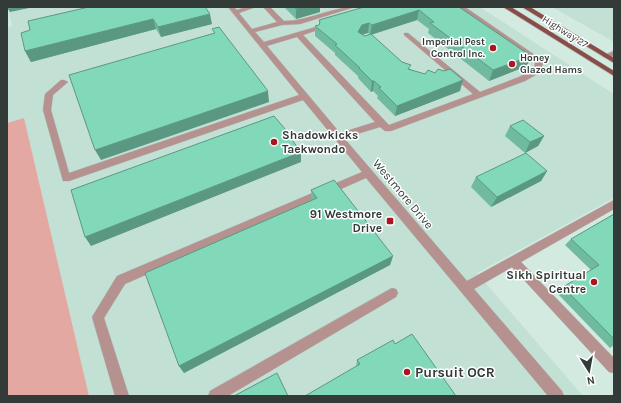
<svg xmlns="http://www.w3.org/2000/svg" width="621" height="403" viewBox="0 0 621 403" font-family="Karla,sans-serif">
	<rect width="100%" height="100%" fill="#d3eae1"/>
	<!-- built -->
	<path fill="#c2e1d4" d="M8 7H480L614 94V198L477 273 583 396H89L24 119 7 123V28L12 26Z
		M552 7H614V42Z"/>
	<!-- green -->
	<path fill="#e4a8a3" d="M24 118 89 396H7V123Z"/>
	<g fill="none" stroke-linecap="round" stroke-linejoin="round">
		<defs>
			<path id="minor" d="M228 7H234L237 10 246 7H256L239 13 252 29 277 22 263 7H270L284 21C309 21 331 7 355 7L300 24 282 25 255 32 264 42 326 24H330V26L303 35 389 125 473 94 404 35V33H408L480 92 519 77 534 69 535 63 458 7H465L542 60 543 62 541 72 525 81 391 131H385L380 127 344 138 467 281 614 200V209L521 262 614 358V373L609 372 512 267 474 289 562 391 564 396H548L366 178 125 284 104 318 129 396H115L92 317 117 276 362 172 303 100 69 181H63L43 110 45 94 61 80H64L68 82 53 95 51 110 69 173 299 95ZM297 37 375 122 340 133 267 46Z
				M614 51V56L606 58 602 56Z
				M392 288 396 289 398 293 396 297 228 396H208L210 391Z"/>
			<path id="major" d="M503 7H511L614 71V76Z
				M522 7H530L614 58V63Z"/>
		</defs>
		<!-- minor casing -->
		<use href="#minor" stroke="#b3c7bf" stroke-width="1"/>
		<!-- major casing -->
		<use href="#major" stroke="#b3c7bf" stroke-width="1"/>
		<!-- minor -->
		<use href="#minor" fill="#b5928f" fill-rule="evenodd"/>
		<!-- major -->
		<use href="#major" fill="#894d49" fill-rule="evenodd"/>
	</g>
	<!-- wall -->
	<path fill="#70bba0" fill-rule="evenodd" d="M89 7 212 24 161 37 156 29 31 62 25 51 30 30Z
		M284 7H320V12L296 19Z
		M364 7H459L527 66 489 81 428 33 429 29 417 20 371 35 410 69 460 91 395 116 377 98 378 96 373 91 371 92 358 78V76L335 55V53L315 36V26L319 25V20ZM368 33 370 34 365 36 363 34Z
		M510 126 544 136 538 146 525 153 505 136Z
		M547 171 541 181 491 207 471 187 476 177Z
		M311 190 393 256 390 265 184 373 179 366 312 200Z
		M614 214V345L610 348 557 293 563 287 591 270 565 245 571 239Z
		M395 344 356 367 357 360Z"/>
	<!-- shaded-wall -->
	<path fill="#5b9882" d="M17 7H34L10 12 8 9Z
		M302 7H320V12L296 19V9Z
		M419 10 417 20 370 35 372 25Z
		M210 14 212 24 161 37 158 27Z
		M153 19 156 29 31 62 25 51Z
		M369 23 368 33 361 35 358 32 362 25Z
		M531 56 527 66 489 81 493 70Z
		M463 80 460 91 395 116 397 106Z
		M372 81H374L373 91 371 92Z
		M268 91 269 102 101 160 95 150Z
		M544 136 538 146 525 153 530 142Z
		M301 152V162L91 246 85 237Z
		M547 171 541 181 491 207 497 197Z
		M393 256 390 265 184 373 179 366Z"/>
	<!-- building -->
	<path fill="#82d9ba" stroke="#5b9882" d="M8 7H17L8 9Z
		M89 7H205L210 14 158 27 153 19 25 51 21 33 30 30 28 21Z
		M294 7H302L296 9Z
		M364 7H459L531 56 493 70 430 23 434 22 419 10 372 25 369 23 362 25 358 32 365 36 371 34 402 62 411 65 408 69 425 74 428 70 435 73 438 69 444 71 450 69 463 80 397 106 379 88 381 87 374 81H372L359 68H360L335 45 337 44 315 26 319 25 320 22 319 20Z
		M219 27 268 91 95 150 69 75 215 33 212 29Z
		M274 116 291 136 290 137 301 152 85 237 71 190Z
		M523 120 544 136 530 142 510 126Z
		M526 153 547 171 497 197 476 177Z
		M334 180 393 256 179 366 145 273 317 198 311 190Z
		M614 214V339L563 287 599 265 571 239Z
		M412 334 456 396H305L360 364 357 360 393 340 395 344Z
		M277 373 288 396H234Z"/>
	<!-- markers -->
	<g fill="#aa1623" stroke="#fff" stroke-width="1.5">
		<circle cx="493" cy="48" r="4"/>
		<circle cx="512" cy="64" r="4"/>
		<circle cx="274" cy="142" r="4"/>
		<rect x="386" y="217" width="8" height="8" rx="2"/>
		<circle cx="594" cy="282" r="4"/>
		<circle cx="407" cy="372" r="4"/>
	</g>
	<g text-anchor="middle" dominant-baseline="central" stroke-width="3" stroke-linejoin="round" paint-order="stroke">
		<!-- far-street labels -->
		<g font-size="10" fill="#323b37" stroke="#fff">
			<text transform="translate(565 32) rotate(32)">Highway 27</text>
		</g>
		<!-- far-poi labels -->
		<g font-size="10" font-weight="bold" fill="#323b37" stroke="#fff" text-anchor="end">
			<text x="485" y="42">Imperial Pest<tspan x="485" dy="12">Control Inc.</tspan></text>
			<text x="520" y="58" text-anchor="start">Honey<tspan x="520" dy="12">Glazed Hams</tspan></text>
		</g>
		<!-- poi labels -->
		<g font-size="12" font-weight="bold" fill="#323b37" stroke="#fff" text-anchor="end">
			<text x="282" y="135" text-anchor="start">Shadowkicks<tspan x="282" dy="14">Taekwondo</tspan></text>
			<text x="382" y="214">91 Westmore<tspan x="382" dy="14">Drive</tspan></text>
			<text x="586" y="275">Sikh Spiritual<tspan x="586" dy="14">Centre</tspan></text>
		</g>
		<!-- street labels -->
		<g font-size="12" fill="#323b37" stroke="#fff">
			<text transform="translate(403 194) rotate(50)">Westmore Drive</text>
		</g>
		<!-- near-poi labels -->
		<g font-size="14" font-weight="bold" fill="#323b37" stroke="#fff" text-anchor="start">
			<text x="415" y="372">Pursuit OCR</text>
		</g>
	</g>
	<!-- border -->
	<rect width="621" height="403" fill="none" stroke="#323b37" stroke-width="16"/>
	<!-- north arrow -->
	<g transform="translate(589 371) rotate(169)" stroke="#ffffff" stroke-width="3" paint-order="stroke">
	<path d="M0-3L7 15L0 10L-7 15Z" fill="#323b37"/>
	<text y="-6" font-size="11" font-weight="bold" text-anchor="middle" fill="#323b37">N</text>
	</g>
</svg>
